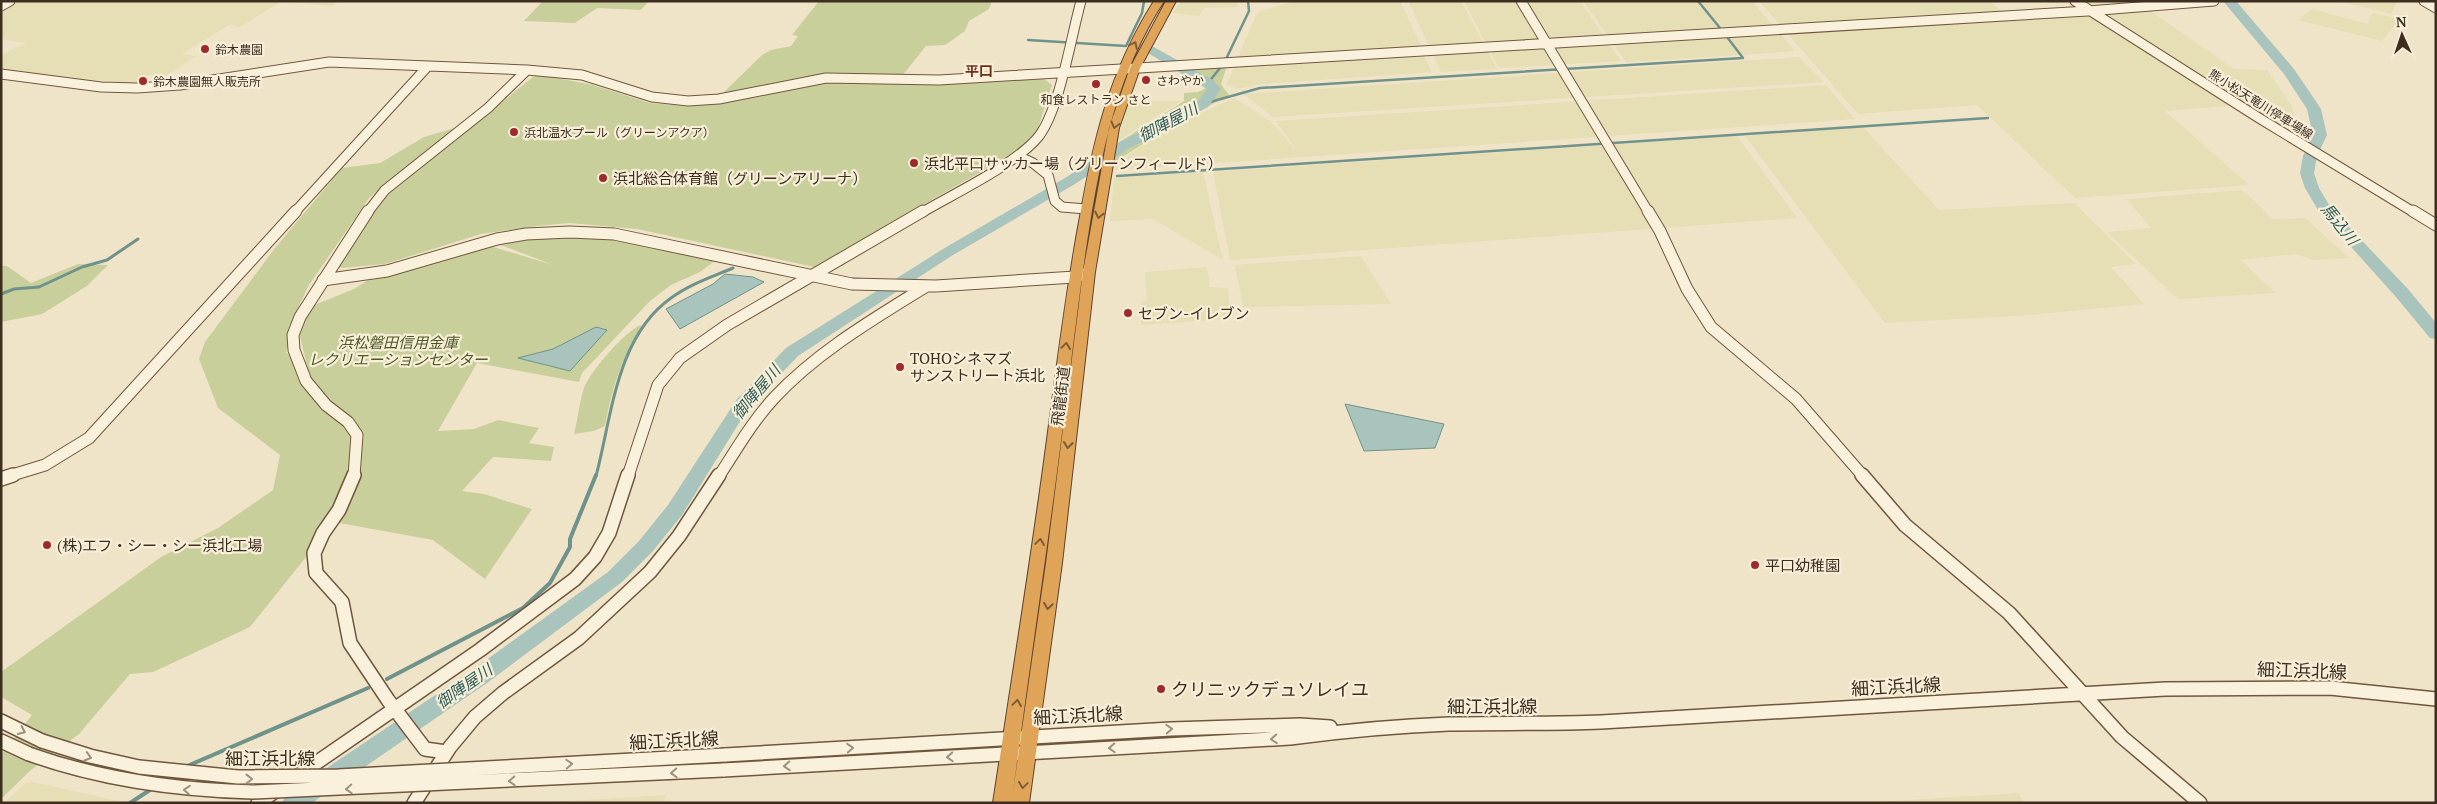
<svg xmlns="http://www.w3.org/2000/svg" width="2437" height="804" viewBox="0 0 2437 804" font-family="'PT Serif','Noto Sans JP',serif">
	<rect width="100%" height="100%" fill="#f0e4c8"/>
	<!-- farmland -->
	<path fill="#e6deb5" d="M15 1H338L331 6 282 1 240 27 229 25 182 54 197 56 167 75H149L135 83 57 78 1 69V55L26 43 1 39V8Z
		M1182 1H1237L1238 7 1204 8 1199 16 1172 13Z
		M1296 1H1400L1421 46 1238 57 1255 18 1260 11Z
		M1408 1H1461L1497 69 1441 72Z
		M1464 1H1516L1554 65 1499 68Z
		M1528 1H1580L1621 61 1566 64Z
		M1583 1H1697L1739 55 1626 62Z
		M1700 1H1752L1795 51 1743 55Z
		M1759 1H1989L2007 15 2087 11 2074 1H2136L2234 69 2267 70 2292 106 2294 119 2282 131 2241 105 2165 111 2249 185 2075 198 1977 105 1858 114Z
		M2339 1H2394L2397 2 2391 14Z
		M2312 9 2367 24 2372 13 2400 19 2382 41 2298 20Z
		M1423 54 1432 72 1262 84 1236 89 1226 84 1236 64Z
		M1799 57 1824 82 1273 117 1243 94Z
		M1826 85 1855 119 1116 170 1115 164 1167 129 1234 98 1270 121 1298 152 1276 121Z
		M1128 101H1181L1118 141Z
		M1863 127 1939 210 2074 203 2136 264 2111 267 2144 304 2030 315 1885 323 1745 136Z
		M1737 136 1797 218 1230 260 1213 172Z
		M1203 172 1223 260 1153 219 1110 221 1114 178Z
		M2242 190 2273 219 2305 218 2349 258 2313 260 2296 254 2240 260 2276 293 2178 299 2107 232 2151 228 2127 199Z
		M1361 256 1391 304 1243 307 1235 265Z
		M1207 267 1210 287 1228 288 1231 319 1141 325V302L1147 300 1145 272Z
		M33 782 128 803H4L26 783Z
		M2019 793 2024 803H1860Z
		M666 795 664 803H536Z"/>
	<!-- green -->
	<path fill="#c9cf9b" d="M543 1H649L641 10 597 8 575 23 524 21Z
		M819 1H992L989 9 969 21 965 31 945 45 926 46 902 76 825 75 752 90 723 93 762 55 771 50 791 46 798 36 792 35Z
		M1227 66 1221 84 1229 95 1167 129 1116 161 1114 159 1118 143 1184 101V93L1198 92 1208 87 1195 69Z
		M542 75 593 85 650 103 686 106 724 103 789 88 834 82 927 85 1043 78 1052 85 1037 131 1021 149 814 267 637 229 569 223 537 226 481 234 385 264 342 268 339 267 371 217 390 193 533 77Z
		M458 127 369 198 309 285 295 314 286 353 306 361 299 333 303 319 312 306 354 289 370 279 487 245 553 265 498 244C527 239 558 234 587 236 630 239 674 251 716 260L700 272 671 285 650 301 582 373 579 382 477 363 438 431 474 429 498 420 539 428 529 443 554 447 551 461 493 457 462 491 484 494 532 509 485 579 433 540 334 522 250 627 153 672 130 674 79 734 31 770 1 799V755L32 715 1 697V672L161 557 218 528 273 490 280 455 218 408 199 359 205 342 275 248 342 168 380 163 424 137Z
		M78 264 108 265 87 286 42 314 1 322V266H7L31 283Z
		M641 325 642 329C620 359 612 390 605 426L594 431 574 434C578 419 579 403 584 388 589 373 626 330 641 325Z"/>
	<!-- water -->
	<path fill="#a9c4bc" stroke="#6f938a" d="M725 274 753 277 764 282 680 329 666 309 713 284Z
		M596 327 607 330 570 371 518 358 553 349Z
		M1345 404 1444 424 1435 448 1364 451Z"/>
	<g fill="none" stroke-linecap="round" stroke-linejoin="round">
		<!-- stream-far2 -->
		<path stroke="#6f938a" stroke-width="2.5" d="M1698 1 1720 28
			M1028 40 1126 46 1142 13 1144 1
			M1227 57 1249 11 1248 1
			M1208 83 1220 68
			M1203 104 1260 88 1743 58 1727 37
			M1078 174 1085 175
			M1117 176 1988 118"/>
		<!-- stream-far1 -->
		<path stroke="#6f938a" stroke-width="3" d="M1 294 14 289 39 287 82 267 107 260 138 239
			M596 476C612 416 616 337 671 298 690 284 712 277 733 268"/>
		<!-- stream -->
		<path stroke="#6f938a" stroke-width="4" d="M387 679 523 608 550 583 570 547V539L596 475
			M185 767 368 688
			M130 803 153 788"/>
		<!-- river -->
		<path fill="#a9c4bc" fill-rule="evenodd" d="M2223 1H2236L2294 69 2321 109 2327 135 2317 156 2314 173 2319 188 2331 208 2408 289 2436 323V339L2430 338 2396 297 2318 210 2305 188 2300 173 2303 156 2313 135 2307 109 2284 74Z
			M1152 46 1213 80 1221 89 1208 107 1128 149 1075 184 953 255 798 356 749 407 682 515 653 551 622 582 487 683 312 803H282L285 796 471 671 608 572 639 541 668 505 737 399 786 348 943 249 1065 178 1118 143 1198 101 1207 89 1148 53 1146 50Z"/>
		<defs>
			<path id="secondary-far2" d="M1521 1 1649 213
				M2075 1 2259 118 2415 213
				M2424 1 2436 8
				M1 6 10 1
				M527 70 582 75 652 97 688 101 719 99 826 78 939 80 2088 11 2214 1
				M1 74 101 87 137 88 180 85 329 62 527 70 488 108 385 190 367 213
				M1018 156 1033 163 1048 175 1055 201 1062 207 1086 209
				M294 213 428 66
				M921 213C953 194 1017 164 1039 136 1060 108 1071 37 1081 1"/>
			<path id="secondary-far1" d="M1648 211 1660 231 1687 289 1711 327 1796 399 1863 476
				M2413 211 2436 225
				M323 280 387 271 497 239 526 234 570 232 614 234 852 284 936 286 1075 277 1084 274
				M9 476 45 465 89 438 296 211
				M354 476 357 435 348 422 326 405 306 381 294 350 293 335 300 317 368 211
				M628 476 658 385 680 358 727 325 923 211
				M719 476C736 450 752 422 774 398 817 352 872 320 925 287"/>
			<path id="secondary" d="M354 475 339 510 323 533 314 553 316 573 342 602 350 643 388 700 425 749 446 752
				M1862 475 1905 525 2009 613 2122 737 2200 803
				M1 479 13 475
				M1 721 42 741
				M1 741 29 754
				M725 755 1171 729 1300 725 1330 727
				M723 770 1290 738C1343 731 1396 726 1449 724 1500 723 1550 724 1601 722L2165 689 2330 688 2436 699
				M258 803 480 650 575 579 595 557 609 533 628 475
				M414 803 450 747 475 717 503 693 579 638 650 572 679 536 719 475"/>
			<path id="highway" d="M1154 1H1164C1118 73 1104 141 1090 223 1078 298 1070 374 1060 449 1045 564 1028 678 1013 792L1046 563 1083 272 1109 128 1130 68 1166 1H1176L1140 68 1119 128 1095 272 1062 563 1029 803H993C1011 684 1030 566 1046 447 1056 372 1065 297 1079 222 1093 141 1109 72 1154 1Z"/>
		</defs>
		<!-- secondary-far2 casing -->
		<use href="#secondary-far2" stroke="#6f573f" stroke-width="11"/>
		<!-- secondary-far1 casing -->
		<use href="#secondary-far1" stroke="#6f573f" stroke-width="13"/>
		<!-- secondary casing -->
		<use href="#secondary" stroke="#6f573f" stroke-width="16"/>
		<!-- highway casing -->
		<use href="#highway" stroke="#5b4430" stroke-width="2"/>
		<!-- secondary-far2 -->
		<use href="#secondary-far2" stroke="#faf1dc" stroke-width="9"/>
		<!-- secondary-far1 -->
		<use href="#secondary-far1" stroke="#faf1dc" stroke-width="11"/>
		<!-- secondary -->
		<use href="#secondary" stroke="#faf1dc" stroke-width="13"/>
		<!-- highway -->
		<use href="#highway" fill="#e0a458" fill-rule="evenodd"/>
		<defs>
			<path id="secondary-bridge" d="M42 741 90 756 139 767 238 777 338 776 725 755
				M29 754C102 780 175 790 253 792L723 770"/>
		</defs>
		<!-- secondary-bridge casing -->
		<use href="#secondary-bridge" stroke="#6f573f" stroke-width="16" stroke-linecap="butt"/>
		<!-- secondary-bridge -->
		<use href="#secondary-bridge" stroke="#faf1dc" stroke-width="13"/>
	</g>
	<!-- one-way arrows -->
	<defs><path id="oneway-chevron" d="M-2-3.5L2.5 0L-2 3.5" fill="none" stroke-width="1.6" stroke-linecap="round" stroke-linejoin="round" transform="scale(1.25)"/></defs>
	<g stroke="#7e5d36">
		<use href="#oneway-chevron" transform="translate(1134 45) rotate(-64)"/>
		<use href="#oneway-chevron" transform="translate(1115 125) rotate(105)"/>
		<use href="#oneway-chevron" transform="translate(1099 215) rotate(102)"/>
		<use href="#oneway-chevron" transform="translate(1066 346) rotate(-82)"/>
		<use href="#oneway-chevron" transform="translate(1068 445) rotate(97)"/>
		<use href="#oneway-chevron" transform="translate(1040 542) rotate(-82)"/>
		<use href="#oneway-chevron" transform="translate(1048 606) rotate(99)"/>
		<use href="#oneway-chevron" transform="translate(1017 703) rotate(-82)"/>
		<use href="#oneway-chevron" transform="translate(1023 785) rotate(98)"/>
	</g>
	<g stroke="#9c907e">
		<use href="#oneway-chevron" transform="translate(1169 729) rotate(-3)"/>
		<use href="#oneway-chevron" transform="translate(22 731) rotate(25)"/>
		<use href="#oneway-chevron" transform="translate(1274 739) rotate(176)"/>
		<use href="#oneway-chevron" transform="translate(850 748) rotate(-4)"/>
		<use href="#oneway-chevron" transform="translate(1112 748) rotate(177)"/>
		<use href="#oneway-chevron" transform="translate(88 757) rotate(16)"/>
		<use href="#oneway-chevron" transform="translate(950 757) rotate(177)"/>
		<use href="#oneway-chevron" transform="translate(569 764) rotate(-3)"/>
		<use href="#oneway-chevron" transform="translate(787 766) rotate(177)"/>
		<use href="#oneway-chevron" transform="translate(674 773) rotate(177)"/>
		<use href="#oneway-chevron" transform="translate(249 779)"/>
		<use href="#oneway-chevron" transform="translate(512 781) rotate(177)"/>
		<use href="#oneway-chevron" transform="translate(349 789) rotate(177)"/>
		<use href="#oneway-chevron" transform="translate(187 790) rotate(-175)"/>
	</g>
	<!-- markers -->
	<g fill="#9e2a2b" stroke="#f7eed8" stroke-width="2">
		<circle cx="205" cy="49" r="5"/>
		<circle cx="1146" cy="80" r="5"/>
		<circle cx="143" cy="81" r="5"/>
		<circle cx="1096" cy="84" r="5"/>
		<circle cx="514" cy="132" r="5"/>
		<circle cx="914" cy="163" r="5"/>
		<circle cx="603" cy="178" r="5"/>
		<circle cx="1128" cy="313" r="5"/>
		<circle cx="900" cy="367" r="5"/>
		<circle cx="47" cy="545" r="5"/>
		<circle cx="1755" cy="565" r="5"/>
		<circle cx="1161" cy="689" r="5"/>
	</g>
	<g text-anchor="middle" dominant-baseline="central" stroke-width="4.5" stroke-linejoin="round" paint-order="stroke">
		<!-- far-poi labels -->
		<g font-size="12" fill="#3d2e20" stroke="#f7eed8" text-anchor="start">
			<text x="215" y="49">鈴木農園</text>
			<text x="1156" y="80">さわやか</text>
			<text x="153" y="81">鈴木農園無人販売所</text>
			<text x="1096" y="99" text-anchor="middle">和食レストラン さと</text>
			<text x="524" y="132">浜北温水プール（グリーンアクア）</text>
		</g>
		<!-- far-street labels -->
		<g font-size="12" fill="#3d2e20" stroke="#f7eed8">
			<text transform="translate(2261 104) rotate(32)">熊小松天竜川停車場線</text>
		</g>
		<!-- far-neighbourhood labels -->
		<g font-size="14" font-weight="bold" fill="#6b2e1e" stroke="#f7eed8">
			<text x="979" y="70">平口</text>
		</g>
		<!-- poi labels -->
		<g font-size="15" fill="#3d2e20" stroke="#f7eed8" text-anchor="start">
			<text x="924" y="163">浜北平口サッカー場（グリーンフィールド）</text>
			<text x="613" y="178">浜北総合体育館（グリーンアリーナ）</text>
			<text x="1138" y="313">セブン-イレブン</text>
			<text x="910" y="358">TOHOシネマズ<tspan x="910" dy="17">サンストリート浜北</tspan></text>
			<text x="57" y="545">(株)エフ・シー・シー浜北工場</text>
			<text x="1765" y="565">平口幼稚園</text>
		</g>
		<!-- park labels -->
		<g font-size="15" font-style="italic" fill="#4d5a26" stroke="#f7eed8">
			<text x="398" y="342">浜松磐田信用金庫<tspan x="398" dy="17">レクリエーションセンター</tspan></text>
		</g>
		<!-- street labels -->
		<g font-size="15" fill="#3d2e20" stroke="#f7eed8">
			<text transform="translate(1060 396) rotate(-83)">飛龍街道</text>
		</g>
		<!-- water labels -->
		<g font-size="16" font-style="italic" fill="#2f5d5a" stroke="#f7eed8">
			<text transform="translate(1168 122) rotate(-28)">御陣屋川</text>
			<text transform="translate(2340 224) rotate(51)">馬込川</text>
			<text transform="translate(756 392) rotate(-50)">御陣屋川</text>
			<text transform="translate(464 686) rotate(-35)">御陣屋川</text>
		</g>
		<!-- near-street labels -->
		<g font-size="18" fill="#3d2e20" stroke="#f7eed8">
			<text transform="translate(2302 670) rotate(2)">細江浜北線</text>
			<text transform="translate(1896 686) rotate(-3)">細江浜北線</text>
			<text x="1492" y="706">細江浜北線</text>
			<text transform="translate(1078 715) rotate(-3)">細江浜北線</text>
			<text transform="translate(674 740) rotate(-3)">細江浜北線</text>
			<text x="270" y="758">細江浜北線</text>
		</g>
		<!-- near-poi labels -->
		<g font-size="18" fill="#3d2e20" stroke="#f7eed8" text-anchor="start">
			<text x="1171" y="689">クリニックデュソレイユ</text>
		</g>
	</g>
	<!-- border -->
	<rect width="2437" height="804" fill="none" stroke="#3d2e20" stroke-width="5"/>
	<!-- north arrow -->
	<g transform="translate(2402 35) rotate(357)" stroke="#f7eed8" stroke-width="4" paint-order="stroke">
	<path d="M0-4L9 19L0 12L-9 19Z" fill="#3d2e20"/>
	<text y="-8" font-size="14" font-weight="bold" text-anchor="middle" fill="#3d2e20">N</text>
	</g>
</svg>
